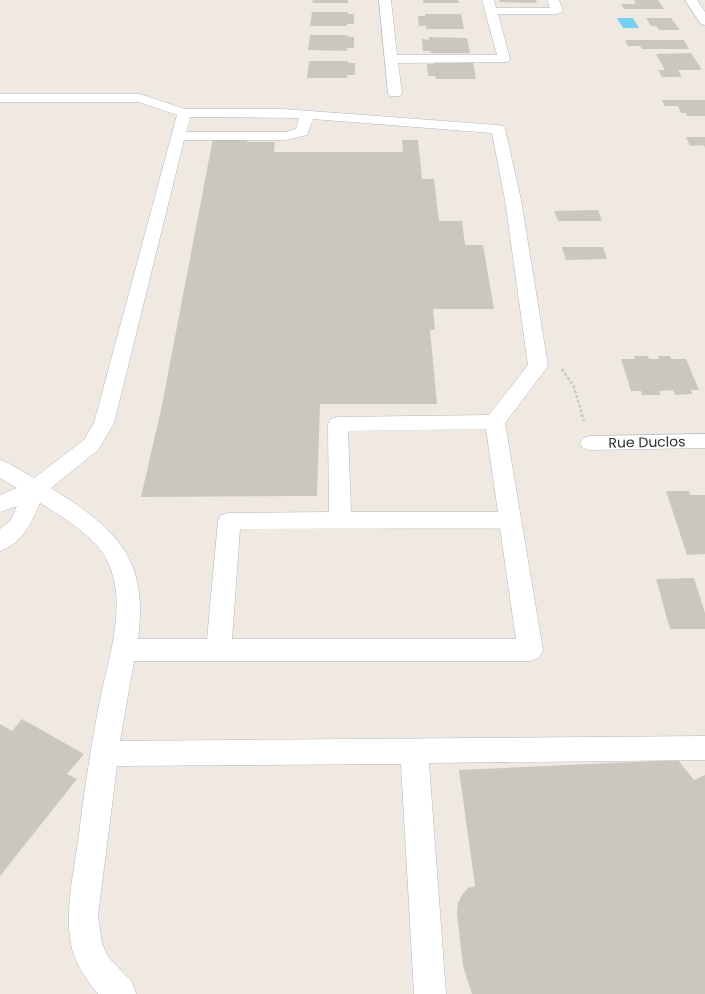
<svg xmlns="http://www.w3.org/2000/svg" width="705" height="994" viewBox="0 0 705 994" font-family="Poppins,sans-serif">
	<rect width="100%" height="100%" fill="#efe9e1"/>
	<!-- water -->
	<path fill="#75cff0" d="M617 18H633L639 28H623Z"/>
	<!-- building -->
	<path fill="#cbc7bf" d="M313 0H348V3H312Z
		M423 0H458L459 3H423Z
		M499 0H536L537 3 500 2Z
		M634 0H658L664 9H624L621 4H636Z
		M312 12H348V14H354V24H347V26H310Z
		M425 14H461L464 29H426V26H419L418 16H425Z
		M646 18H671L680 30H659L656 26H651Z
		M310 35H348L347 37H354V48H347V51L308 50Z
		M429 37 467 38 470 53H431L430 51H423L422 39 429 40Z
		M625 40H684L689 49H642L640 46H628Z
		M691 53 702 70H678L682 77H662L658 70H665L656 54Z
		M309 61H348V63H355V75H347V78H307Z
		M434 62H473L476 79H436L435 76H428L427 64H434Z
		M662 100H705V116H687L686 113H681L678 106H665Z
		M214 133H248L247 142H275L274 152H403L402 140H418L422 179H434L439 221H462L465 245H483L494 309H433L435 330H430L437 404H320L317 496 141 497 162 405Z
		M686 137H705V148L704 145 690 146Z
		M598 210 602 221H558L554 211Z
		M562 247H603L607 259 566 260Z
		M634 356H648L649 359H659L658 356H670L671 359H686L699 390H691L692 394 675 395 673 390 659 391 661 395H642L641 391H631L621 359H635Z
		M666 491H689L690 495H705V554L687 555Z
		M694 578 705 613V629H670L656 579Z
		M22 719 84 754 67 774 77 779 0 876V724L12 731Z
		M678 760 694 780 705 775V994H472L463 966 457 914 458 903 462 895 468 888 475 886 459 770Z"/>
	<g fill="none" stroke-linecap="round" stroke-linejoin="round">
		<defs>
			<path id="minor" d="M379 0H391L397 55H497L482 0H494L496 8H550L547 0H559L563 11 557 14H498L510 59 508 62 398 63 402 93 400 96H390L388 93Z
				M685 0H697L705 12V25L701 24Z
				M0 94H140L185 109H283L498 125 503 126 505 129 521 200 548 366 505 423 543 650 539 658 530 661H134L120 741 705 736V760L429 763 446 994H414L401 764 117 766 98 915 102 944 109 958 132 982 136 994H98C87 981 74 962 71 944 65 910 73 876 78 842 84 793 91 744 101 695 110 653 127 604 108 562 98 538 61 516 40 503 31 523 23 543 0 551V529L10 521 17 506 0 512V495L17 488 0 478V460L8 463 34 478 84 440 94 423 177 115 139 102H0ZM190 117 299 118 296 129 286 132H186ZM313 119 492 133 505 200 528 365 489 415 338 417 331 419 328 424 329 512 229 513 221 515 218 521 207 639H138C149 557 116 529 51 488L98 450 114 423 184 140H286L307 135ZM486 429 498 512H351L348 431ZM500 528 516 639H232L240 529Z
				M705 434V448L590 450 583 448 580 443 583 438 590 436Z"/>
		</defs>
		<!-- minor casing -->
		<use href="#minor" stroke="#b4b7c1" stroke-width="1"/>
		<!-- path -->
		<path stroke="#c9c9c9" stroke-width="2.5" stroke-dasharray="3 2" stroke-linecap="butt" d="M562 369 574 387 584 421"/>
		<!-- minor -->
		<use href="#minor" fill="#fff" fill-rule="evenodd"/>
	</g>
	<g text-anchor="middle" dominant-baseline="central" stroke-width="3" stroke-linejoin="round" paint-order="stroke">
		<!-- street labels -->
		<g font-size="14" fill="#2e2e2e" stroke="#fff">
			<text transform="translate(647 442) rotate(-1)">Rue Duclos</text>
		</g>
	</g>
</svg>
